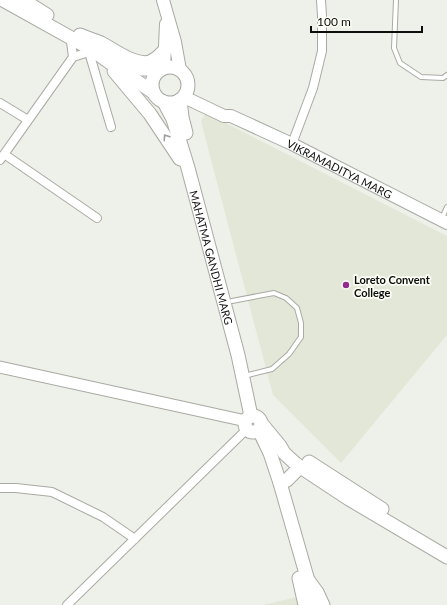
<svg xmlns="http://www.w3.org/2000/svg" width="447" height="605" viewBox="0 0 447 605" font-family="Lato,sans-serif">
	<rect width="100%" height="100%" fill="#eef1e9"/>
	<!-- built -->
	<path fill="#e3e7d8" d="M206 113 447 236V335L341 463 273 395 205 137 201 121Z
		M297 597 299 605H263Z"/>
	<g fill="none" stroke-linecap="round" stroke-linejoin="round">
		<defs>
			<path id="service" d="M396 0 394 48 400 63 421 77 443 78 447 75
				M442 218 447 207
				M232 301 274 293 286 298 297 308 301 323V337L289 354 272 369 248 375"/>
			<path id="minor" d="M73 39 71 42 73 57 89 52 91 49
				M89 52 111 127
				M0 103 28 120
				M292 144 313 88 322 51V16L321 0
				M4 154 97 218
				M0 160 73 57
				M0 488H16L52 492 103 517 135 539
				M67 605 247 429"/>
			<path id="tertiary" d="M0 367 246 421
				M310 581 318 592 324 605"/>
			<g id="secondary">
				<path d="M163 0 175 42 180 70"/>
				<path d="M164 68 166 24"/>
				<path id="s1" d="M184 97 224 116H231L292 144 447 223"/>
			</g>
			<g id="primary">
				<path d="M3 0 91 49 123 72 153 92"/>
				<path d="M23 0 47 15"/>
				<path d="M80 35C87 38 94 40 101 43 114 50 135 66 150 62 157 59 160 55 165 50"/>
				<path d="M111 54 131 67 141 69H162"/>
				<circle cx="170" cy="85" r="18"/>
				<path d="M114 71 150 114 180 159"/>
				<path d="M180 100 182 117 186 133"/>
				<path id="s2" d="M164 102 173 119 188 168 238 355 251 416"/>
				<circle cx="253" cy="424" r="8"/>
				<path d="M261 423 280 446 284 453 296 464 349 499 447 557"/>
				<path d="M259 430 270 453 280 483 315 605"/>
				<path d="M309 462 382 509"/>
				<path d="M280 483 287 480 300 467"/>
				<path d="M299 578 305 605"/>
			</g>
		</defs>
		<!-- service casing -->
		<use href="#service" stroke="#a9aaa3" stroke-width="6"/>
		<!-- minor casing -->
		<use href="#minor" stroke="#a9aaa3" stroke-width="10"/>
		<!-- tertiary casing -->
		<use href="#tertiary" stroke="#a9aaa3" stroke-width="13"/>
		<!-- secondary casing -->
		<use href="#secondary" stroke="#a9aaa3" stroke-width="14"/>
		<!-- primary casing -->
		<use href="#primary" stroke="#a9aaa3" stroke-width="15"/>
		<!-- service -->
		<use href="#service" stroke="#fff" stroke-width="4"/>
		<!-- minor -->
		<use href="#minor" stroke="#fff" stroke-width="8"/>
		<!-- tertiary -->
		<use href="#tertiary" stroke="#fff" stroke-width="11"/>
		<!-- secondary -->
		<use href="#secondary" stroke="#fff" stroke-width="12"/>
		<!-- primary -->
		<use href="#primary" stroke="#fff" stroke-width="13"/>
	</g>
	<!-- one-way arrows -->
	<defs><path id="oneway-chevron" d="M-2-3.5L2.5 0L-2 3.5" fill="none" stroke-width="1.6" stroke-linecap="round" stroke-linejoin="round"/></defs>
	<use stroke="#9e9f9d" href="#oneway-chevron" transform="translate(166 137) rotate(-124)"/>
	<!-- markers -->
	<circle fill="#932c91" stroke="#fcfef6" stroke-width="1.5" cx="346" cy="285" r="4"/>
	<g text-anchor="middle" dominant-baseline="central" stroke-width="3.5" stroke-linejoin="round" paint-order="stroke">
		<!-- street labels -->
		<g font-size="11" fill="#0d0e0b" stroke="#fcfef6">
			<text stroke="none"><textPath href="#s1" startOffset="172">VIKRAMADITYA MARG</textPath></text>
			<text stroke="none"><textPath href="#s2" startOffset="163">MAHATMA GANDHI MARG</textPath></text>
		</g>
		<!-- poi labels -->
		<g font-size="11" font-weight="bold" fill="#0d0e0b" stroke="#fcfef6" text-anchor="start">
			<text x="354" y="279">Loreto Convent<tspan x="354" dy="13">College</tspan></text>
		</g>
	</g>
	<!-- scale -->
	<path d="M311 26v6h111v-6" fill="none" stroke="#0d0e0b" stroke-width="2"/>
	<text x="317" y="26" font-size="12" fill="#0d0e0b" stroke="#fcfef6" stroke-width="3" paint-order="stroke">100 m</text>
</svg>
